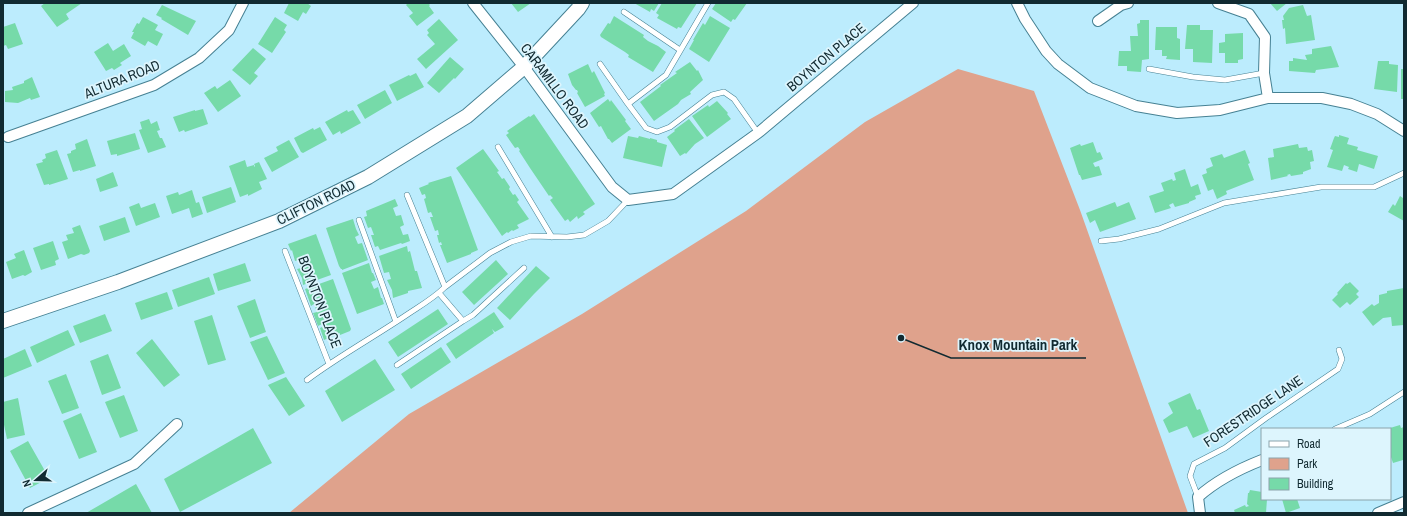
<svg xmlns="http://www.w3.org/2000/svg" width="1407" height="516" viewBox="0 0 1407 516" font-family="'Archivo Narrow',sans-serif">
	<rect width="100%" height="100%" fill="#bcecfd"/>
	<!-- green -->
	<path fill="#dfa28c" d="M958 69 1034 91 1080 210 1188 513H289L409 414 582 314 746 211 865 122Z"/>
	<!-- building -->
	<path fill="#76daa9" d="M45 3H82L66 14 69 19 57 27 41 6Z
		M289 3H307L311 6 306 14 303 12 298 21 284 13Z
		M408 3H428L430 5 429 6 434 13 417 26 409 16 413 13 406 5Z
		M511 3H531L518 12Z
		M634 3H659L654 11 651 9 650 12Z
		M662 3H697L681 28 678 27 677 29 657 18 659 15 656 13Z
		M716 3H747L735 20 733 19 731 22 712 9Z
		M1270 3H1287L1277 11Z
		M162 5 196 21 188 35 161 19 162 18 156 15Z
		M1303 5 1307 16 1311 15 1315 40 1286 44 1285 28 1283 29 1282 20H1284L1283 16 1289 8Z
		M614 16 644 35 643 37 648 41 658 46 666 52 653 72 628 57 629 55 625 52 601 37 600 35 608 23 610 24Z
		M710 16 730 28 709 62 689 49 694 40H693L703 23 705 25Z
		M143 17 158 25 155 30 163 34 157 46 148 41 145 46 131 38 134 32H132L137 23 139 24Z
		M275 17 287 25 284 30 286 32 272 53 258 44Z
		M439 19 458 40 426 69 417 59 435 44 427 35 429 33 427 30Z
		M1140 20H1149V59L1142 60 1141 72 1127 71V66H1118L1119 51H1131L1130 36H1138L1137 24 1140 23Z
		M15 23 23 44 8 49 6 45 3 46V27Z
		M1187 25H1200V30H1213L1212 63 1193 62V49H1185Z
		M1156 27H1177V38L1180 39V60L1166 59 1167 56H1162V50H1155Z
		M1243 33V59L1238 60V63H1225V53H1219V43L1225 42V34Z
		M108 43 113 51 124 44 131 56 120 63 122 65 114 70 112 68 106 71 94 52Z
		M1331 46 1339 67 1316 70 1315 73 1289 71V61H1293V58L1307 60 1305 55 1312 54V49Z
		M253 48 266 59 254 73 258 76 250 85 232 70Z
		M450 57 464 69 455 79 454 78 439 93 427 83Z
		M1378 61H1389V64L1398 65 1397 92 1374 89Z
		M690 62 697 71 698 70 703 80 690 92 691 94 681 100 678 104 654 121 640 102 661 86 660 85 677 73 675 72Z
		M588 64 592 73 594 71 605 93 604 94 605 96 585 107 577 93 578 92 577 90H576L572 85 568 74Z
		M1401 69H1404V99H1401Z
		M416 73 424 87 397 101 389 85 409 75 410 76Z
		M32 77 40 97 31 100 30 98 18 103 5 102V91L13 90 12 87 24 83V81Z
		M230 80 241 96 218 112 204 93 215 86 217 89Z
		M385 90 392 103 365 119 357 105Z
		M608 99 610 102 611 100 626 120 625 121 631 129 612 143 609 139H608L602 128 601 126 599 127 590 113Z
		M717 101 728 113 727 114 731 119 707 137 692 116 708 105 709 107Z
		M203 109 208 124 185 132 184 130 179 132 173 117 195 110V111Z
		M347 110 348 112 353 110 361 123 341 134 340 131 333 135 325 122Z
		M534 114 595 204 583 212 585 214 578 219 577 216 570 222 568 219 565 221 550 200 553 198 550 195 549 196 530 168 519 151 520 150 518 147 515 148 506 135 509 133 507 131 529 116 530 117Z
		M149 119 151 124 157 121 160 130 157 131 160 138H162L166 147 148 153 139 130 142 129 140 122Z
		M689 119 704 138 695 144 686 154 685 153 680 156 667 137 675 131 674 130Z
		M320 127 327 140 303 153 301 152 294 138 313 128 314 130Z
		M135 133 140 149 117 156V154L111 155 107 141Z
		M1339 135 1349 138 1347 144 1358 147 1357 150 1378 156 1374 169 1359 164 1357 172 1348 169 1349 167 1344 165 1342 171 1327 167 1333 150 1330 149 1334 138 1335 136 1339 137Z
		M628 136 638 138 639 136 650 139V138L657 140V142L667 145 662 167 623 158Z
		M87 139 96 166 80 171V170L73 172 67 154 71 153V151L76 149 75 144Z
		M289 140 299 157 272 172 264 158 278 151 276 147Z
		M1093 142 1097 153 1100 152 1103 159 1093 163 1095 167 1099 166 1102 175 1082 180 1080 175H1079L1070 148 1080 144 1081 146Z
		M1298 144 1299 148 1307 147 1308 151 1312 150 1314 161 1310 162 1311 169 1303 172V174L1291 176 1290 174 1287 175 1288 176 1271 180 1268 158 1274 157 1273 149Z
		M483 149 499 171 497 172 502 179 504 178 510 187 509 189 513 195 515 194 519 200 517 202 529 219 517 225 519 228 513 231 512 230 508 233 507 232 502 236 456 168Z
		M57 150 68 179 49 185V184L44 185 36 164 43 162 42 160 46 158 45 154Z
		M1245 150 1250 163 1248 164 1254 180 1226 191 1227 194 1217 199 1213 189 1208 191 1202 175 1207 173 1206 169 1213 166 1210 158 1222 154 1224 158Z
		M245 160 247 167 254 165V167L255 166 254 164 259 162 267 179 259 182 262 189 248 196V194L240 197 229 166Z
		M1185 169 1191 187 1198 184 1201 194 1195 196 1196 199 1189 202V203L1175 207 1173 203 1169 205 1171 208 1155 213 1149 196 1164 191 1161 183 1172 179 1173 181 1176 180 1174 173Z
		M113 172 118 186 100 192 96 179Z
		M451 176 478 250 471 253V254L447 263 440 245H442L441 242 439 243 437 235H439L438 230 435 231 430 217H433L431 212 428 213 424 199 426 198 425 194 422 195 419 188 429 184 428 183Z
		M231 187 236 202 207 213 202 197Z
		M192 190 196 203 199 202 203 214 192 218 189 208 172 214 166 196 178 192 179 195Z
		M1400 196 1403 198 1404 196V221L1388 212 1393 204 1395 206Z
		M395 199 398 206 393 208 396 216 401 215 404 225 400 227 403 235 408 234 410 241 402 244 401 243 380 250 378 246 375 247 371 235H374L371 227 368 228 364 217 367 216 366 211Z
		M1115 202 1117 207 1129 202 1136 219 1100 232 1095 220 1090 223 1086 213Z
		M139 203 141 208 155 203 160 217 136 226 129 207Z
		M125 217 130 232 104 241 99 226Z
		M353 219 356 229 359 235 355 237 358 244 362 243 368 260 342 270V269H341L339 266 326 228Z
		M80 225 90 251 89 253 84 255 81 254 68 259 62 242 68 240 66 235 74 233 72 228Z
		M316 234 331 275 303 285 302 278 297 269 301 268 298 260 295 261 292 250 291 251 288 244Z
		M53 241 59 259 55 261 56 265 41 270 33 248Z
		M407 246 408 252 410 251 415 271H417L422 288 408 291V293L393 298 392 290 387 280 391 279 389 272 384 273 379 256Z
		M24 250 32 272 25 276 23 275 12 279 6 262 16 258 14 254Z
		M496 260 508 274 474 305 462 292Z
		M245 263 251 281 218 291 213 274Z
		M369 263 372 273H373L376 280 371 282 374 289 378 287 381 298H382L384 304 357 314 342 273Z
		M536 266 550 278 534 294 510 320 497 308Z
		M209 277 215 294 178 307 172 290Z
		M333 279 351 329 350 331 340 335V333L324 340 320 328 322 327V324L318 326 313 313 317 312 314 304 311 306 305 289Z
		M1350 282 1359 291 1356 294 1359 297 1350 305 1347 302 1340 308 1332 300 1338 294 1337 293 1346 283 1347 284Z
		M1404 288V325L1392 326 1391 317 1383 318 1373 326 1362 312 1372 304 1374 306 1379 303V295L1387 293V291Z
		M167 292 173 309 141 320 135 303Z
		M255 299 266 332 250 338 237 306Z
		M438 309 448 324 398 357 388 342Z
		M494 312 504 327 495 332 492 329 494 333 456 359 446 344Z
		M105 314 112 331 80 343 73 326Z
		M212 315 226 360 208 365 194 321Z
		M68 330 75 345 37 363 30 347Z
		M267 336 285 373 268 380 250 342Z
		M152 339 180 375 164 387 136 353Z
		M441 347 451 362 411 389 401 374Z
		M25 349 32 366 3 378V359Z
		M108 354 121 388 102 395 90 361Z
		M375 359 395 390 342 422 325 391Z
		M66 374 79 408 62 414 48 381Z
		M286 377 305 406 289 416 268 385Z
		M1190 393 1197 410 1200 409 1209 431 1193 438 1187 426 1169 433 1163 420 1173 413 1168 403Z
		M124 395 138 431 120 438 105 402Z
		M18 398 25 435 7 439 3 420V402Z
		M81 413 97 452 79 459 63 421Z
		M1400 425 1401 428 1404 427 1403 460 1393 463 1391 457 1390 458V428Z
		M253 428 272 463 180 512 164 479Z
		M28 441 49 478 30 488 10 451Z
		M136 484 152 513H86Z
		M1250 490 1262 492V499H1267L1266 513H1235L1234 510 1245 505 1246 507 1249 506 1247 504 1248 493H1249Z
		M1282 499H1297L1300 508 1286 513Z"/>
	<g fill="none" stroke-linecap="round" stroke-linejoin="round">
		<defs>
			<path id="lane" d="M624 12 680 50
				M600 64 628 104 646 128 657 132 670 127 712 95 724 92 734 99 758 133
				M1149 69 1193 77 1225 80 1264 73
				M628 104 666 75 708 3
				M498 147 552 237
				M407 195 445 287
				M359 220 396 322
				M1101 241 1119 239 1159 229 1224 203 1321 187H1374L1404 173
				M285 251 329 364
				M439 293 463 321 473 315 524 268
				M397 365 463 321
				M307 380C339 356 374 337 408 314 420 306 434 298 445 287L490 253 511 242 531 236 567 237 584 235 608 221 628 200
				M1335 429 1370 414 1404 392
				M1198 497 1190 476 1194 464 1225 448 1266 418 1338 369 1342 359 1339 350"/>
			<path id="street" d="M473 3 524 67 612 187 628 200 673 194 758 133 913 3
				M1017 3 1025 19 1046 51 1058 64 1090 88 1136 106 1177 113 1220 110 1268 98H1322L1351 104 1377 114 1404 131
				M1218 3 1249 14 1265 37 1264 73 1268 98
				M1098 21 1121 5 1128 3
				M8 137 154 85 199 58 229 30 243 3
				M28 513 134 464 177 424
				M1200 513 1198 497C1217 480 1239 469 1262 460
				M1378 513 1404 502"/>
			<path id="secondary" d="M3 321 118 282 279 221 368 177 467 116 524 67 578 9 582 3"/>
		</defs>
		<!-- lane casing -->
		<use href="#lane" stroke="#468193" stroke-width="6"/>
		<!-- street casing -->
		<use href="#street" stroke="#468193" stroke-width="12"/>
		<!-- secondary casing -->
		<use href="#secondary" stroke="#468193" stroke-width="16"/>
		<!-- lane -->
		<use href="#lane" stroke="#fff" stroke-width="5"/>
		<!-- street -->
		<use href="#street" stroke="#fff" stroke-width="10"/>
		<!-- secondary -->
		<use href="#secondary" stroke="#fff" stroke-width="14"/>
	</g>
	<g text-anchor="middle" dominant-baseline="central" stroke-width="3.5" stroke-linejoin="round" paint-order="stroke">
		<!-- street labels -->
		<g font-size="14" fill="#112a31" stroke="#ddf5fd">
			<text transform="translate(826 57) rotate(-40)">BOYNTON PLACE</text>
			<text transform="translate(122 79) rotate(-22)">ALTURA ROAD</text>
			<text transform="translate(555 86) rotate(53)">CARAMILLO ROAD</text>
			<text transform="translate(316 202) rotate(-26)">CLIFTON ROAD</text>
			<text transform="translate(320 302) rotate(69)">BOYNTON PLACE</text>
			<text transform="translate(1253 411) rotate(-34)">FORESTRIDGE LANE</text>
		</g>
	</g>
	<!-- callouts -->
	<path fill="none" stroke="#112a31" stroke-width="1.5" d="M901 338L951 358H1086"/>
	<circle fill="#112a31" stroke="#ddf5fd" stroke-width="1.5" cx="901" cy="338" r="4"/>
	<g font-size="15" text-anchor="middle" font-weight="bold" fill="#112a31" stroke="#ddf5fd" stroke-width="3.5" stroke-linejoin="round" paint-order="stroke">
		<text x="1018" y="350">Knox Mountain Park</text>
	</g>
	<!-- border -->
	<rect width="1407" height="516" fill="none" stroke="#112a31" stroke-width="8"/>
	<!-- legend -->
	<rect x="1261" y="428" width="130" height="72" fill="#ddf5fd" stroke="#8ba4ab"/>
	<rect x="1269" y="441" width="20" height="6" fill="#ffffff" stroke="#8ba4ab"/>
	<text x="1297" y="448" font-size="12" fill="#112a31">Road</text>
	<rect x="1269" y="458" width="20" height="12" fill="#dfa28c" stroke="#8ba4ab"/>
	<text x="1297" y="468" font-size="12" fill="#112a31">Park</text>
	<rect x="1269" y="478" width="20" height="12" fill="#76daa9" stroke="#8ba4ab"/>
	<text x="1297" y="488" font-size="12" fill="#112a31">Building</text>
	<!-- north arrow -->
	<g transform="translate(36 480) rotate(250)" stroke="#ddf5fd" stroke-width="3" paint-order="stroke">
	<path d="M0-3L7 15L0 10L-7 15Z" fill="#112a31"/>
	<text y="-6" font-size="11" font-weight="bold" text-anchor="middle" fill="#112a31">N</text>
	</g>
</svg>
